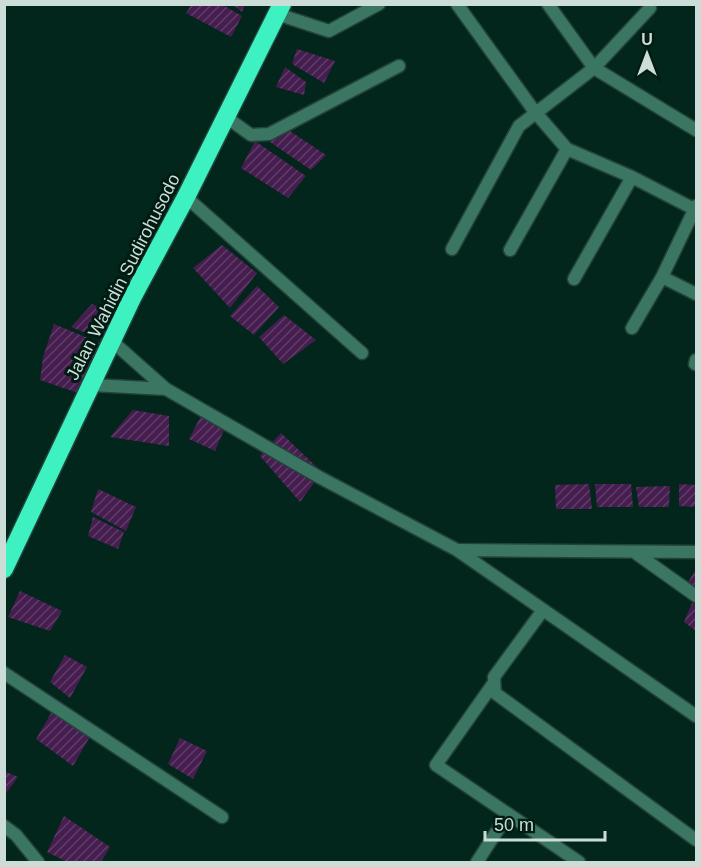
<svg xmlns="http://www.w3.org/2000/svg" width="701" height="867" viewBox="0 0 701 867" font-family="Helvetica,sans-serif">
	<defs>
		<pattern id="building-hatch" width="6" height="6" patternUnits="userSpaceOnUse" patternTransform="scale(1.5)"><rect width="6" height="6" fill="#461d4f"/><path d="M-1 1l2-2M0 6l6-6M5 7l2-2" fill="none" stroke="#5f3d68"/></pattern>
	</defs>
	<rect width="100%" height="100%" fill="#03261c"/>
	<!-- building -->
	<path fill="url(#building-hatch)" d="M192 4H221L242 16 231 37 186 13Z
		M232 4H245L242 12Z
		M297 49 335 61 324 83 292 64Z
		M285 67 306 82 304 95 276 87Z
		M284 127 326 155 311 170 270 142Z
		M255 141 306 176 288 198 241 168Z
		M222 245 257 273 230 308 193 268Z
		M257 286 279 307 254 335 230 316Z
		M92 304 118 314 111 343 71 327Z
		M284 315 316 340 283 364 259 337Z
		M54 324 107 346 84 395 40 380 43 357Z
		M133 410 169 416V446L110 437Z
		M203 412 226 425 215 451 189 439Z
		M281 433 322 472 300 502 260 456Z
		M589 484 592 509H556L555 485Z
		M595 484H631L633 507H597Z
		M679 484 696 485V507L679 506Z
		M670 486 669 507H639L636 487Z
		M98 489 136 507 126 531 91 512Z
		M93 517 124 532 118 549 88 536Z
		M696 569V589L687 584Z
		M20 591 62 611 50 631 8 617Z
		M692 603 696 605V631L684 622Z
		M65 655 87 667 70 698 50 682Z
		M53 710 92 733 73 766 36 739Z
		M180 738 207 751 193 779 168 764Z
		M4 771 18 777 4 796Z
		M64 816 110 847 101 862H67L47 852Z"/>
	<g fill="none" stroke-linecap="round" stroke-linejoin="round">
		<defs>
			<path id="street" d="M457 4 535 112 567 149 632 177 696 210
				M548 4 594 68 696 130
				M277 14 329 31 379 4
				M226 117 251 135 269 134 399 66
				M186 197 362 353
				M452 249 519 126 594 68 650 8
				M510 250 567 149
				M662 277 696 294
				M574 279 632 177
				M632 328 662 277 696 206
				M113 342 166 389 319 477 457 550 696 716
				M695 364 696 360
				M92 385 166 389
				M459 550 696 552
				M637 554 696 596
				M543 610 494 677 495 693 696 840
				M4 673 222 817
				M493 684 436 765 579 862
				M4 826 16 835 38 862
				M477 862 508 814"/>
			<path id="highway" d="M4 569 133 296 186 197 282 4"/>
		</defs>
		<!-- street casing -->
		<use href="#street" stroke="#23433a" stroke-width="15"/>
		<!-- highway casing -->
		<use href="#highway" stroke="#23433a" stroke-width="21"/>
		<!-- street -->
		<use href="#street" stroke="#3a7662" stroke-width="12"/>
		<!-- highway -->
		<use href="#highway" stroke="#3df1c1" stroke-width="18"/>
	</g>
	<g text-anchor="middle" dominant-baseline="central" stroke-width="6" stroke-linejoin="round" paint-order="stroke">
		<!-- street labels -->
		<g font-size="18" fill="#cbddd6" stroke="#001c13">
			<text transform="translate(123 277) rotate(-63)">Jalan Wahidin Sudirohusodo</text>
		</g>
	</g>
	<!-- border -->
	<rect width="701" height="867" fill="none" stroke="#cbddd6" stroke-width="12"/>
	<!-- north arrow -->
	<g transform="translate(647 54)" stroke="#001c13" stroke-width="4.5" paint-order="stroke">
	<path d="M0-4.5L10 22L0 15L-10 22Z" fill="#cbddd6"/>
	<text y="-9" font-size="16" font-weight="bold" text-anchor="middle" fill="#cbddd6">U</text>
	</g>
	<!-- scale -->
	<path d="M485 831v9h120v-9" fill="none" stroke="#cbddd6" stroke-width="3"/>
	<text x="494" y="831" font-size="18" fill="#cbddd6" stroke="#001c13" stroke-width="4.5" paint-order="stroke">50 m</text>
</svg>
